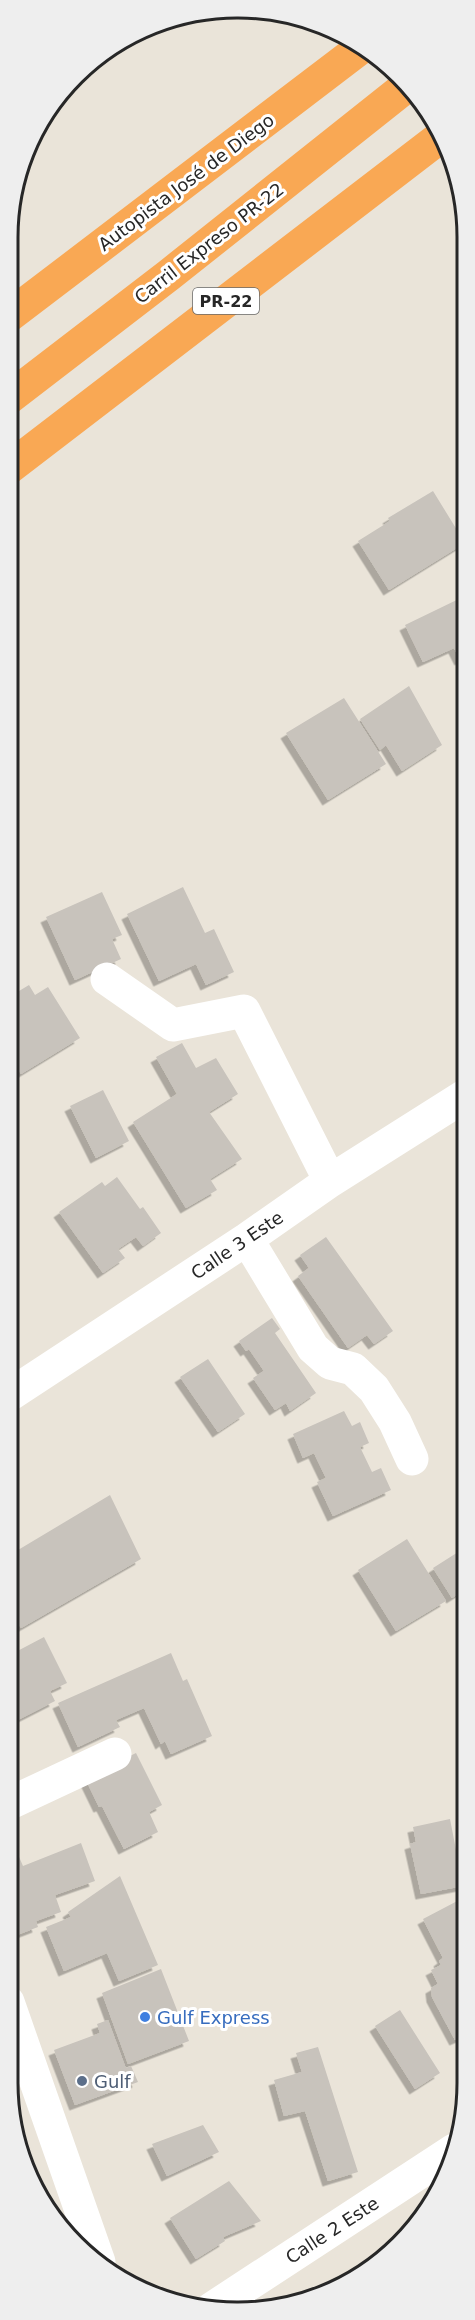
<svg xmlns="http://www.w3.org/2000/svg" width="475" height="2320" viewBox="0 0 475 2320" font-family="'DejaVu Sans',sans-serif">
	<defs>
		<filter id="shadow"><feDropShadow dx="-5.5" dy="5.5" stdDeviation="0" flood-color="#0004"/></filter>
	</defs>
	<rect width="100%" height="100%" fill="#eae4d9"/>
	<!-- building -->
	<path fill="#c8c3bc" filter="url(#shadow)" d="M433 491 465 543 389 590 358 541 390 521 388 518Z
		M467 595V656L460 660 454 648 423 662 405 625Z
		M409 686 442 745 402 771 386 745 380 750 360 719Z
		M344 698 386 764 328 800 286 733Z
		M183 887 205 933 214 929 234 972 206 985 196 964 159 981 127 914Z
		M102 892 122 935 112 939 121 959 75 980 46 917Z
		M29 985 35 995 48 987 80 1038 21 1074 9 1053V997Z
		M182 1043 196 1068 216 1058 238 1094 209 1112 242 1159 210 1179 217 1190 186 1208 133 1122 177 1094 156 1057Z
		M103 1090 129 1141 96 1158 70 1106Z
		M117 1177 140 1209 143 1207 161 1233 143 1246 136 1237 118 1249 125 1258 103 1273 59 1212 102 1182 105 1186Z
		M326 1237 393 1331 374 1344 367 1335 348 1348 298 1276 309 1268 300 1255Z
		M272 1318 280 1329 275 1333 316 1393 290 1411 286 1403 275 1410 253 1378 264 1371 249 1349 246 1351 239 1341Z
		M208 1359 245 1414 218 1432 180 1377Z
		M344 1411 352 1426 360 1422 369 1443 360 1447 372 1472 381 1468 391 1490 333 1516 317 1482 326 1478 314 1453 303 1458 293 1434Z
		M110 1495 141 1559 21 1628 8 1607V1556Z
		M407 1539 446 1601 396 1631 358 1570Z
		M466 1547V1589L452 1598 433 1568Z
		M44 1637 67 1683 50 1691 55 1701 8 1725V1656Z
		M171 1653 183 1681 187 1679 212 1736 171 1754 165 1741 161 1744 144 1708 116 1720 120 1727 78 1747 58 1703Z
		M136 1753 162 1805 149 1812 158 1832 124 1849 102 1806 99 1807 85 1778Z
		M450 1819 463 1886 421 1894 410 1844 416 1842 413 1827Z
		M81 1843 95 1881 55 1895 61 1912 36 1921 38 1927 17 1935 8 1910V1853L16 1850 23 1866Z
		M120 1876 158 1965 119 1981 107 1953 64 1971 46 1927 71 1917 68 1912Z
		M463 1898 466 1904V2044L462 2037 455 2040 432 1997 431 1988 438 1984 431 1970 441 1965 439 1961 443 1958 423 1919Z
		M161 1969 189 2041 128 2064 102 1993Z
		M400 2010 440 2073 415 2089 375 2026Z
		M108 2020 125 2066 126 2068 131 2066 138 2082 75 2105 54 2050 100 2033 97 2024Z
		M318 2047 358 2172 328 2181 305 2111 284 2116 274 2080 302 2072 296 2053Z
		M203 2125 219 2152 167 2176 152 2144Z
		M229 2181 261 2221 223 2237 225 2241 196 2259 170 2218Z"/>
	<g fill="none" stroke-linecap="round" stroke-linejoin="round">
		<!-- minor -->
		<path stroke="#fff" stroke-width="33" d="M107 979 173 1025 244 1011 330 1181
			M247 1239 313 1348 330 1363 353 1369 374 1389 395 1422 412 1459
			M8 1396 247 1239 330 1181 466 1095
			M8 1804 115 1754
			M8 2002 99 2262
			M211 2309 454 2150"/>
		<!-- highway -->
		<path stroke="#f9a854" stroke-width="33" d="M9 316 362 47
			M9 398 169 275 408 85
			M9 468 443 135"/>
	</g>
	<!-- markers -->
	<circle fill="#3f7fe0" stroke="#fff" stroke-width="2" cx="145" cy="2017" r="6"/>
	<circle fill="#5c6f8a" stroke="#fff" stroke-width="2" cx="82" cy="2081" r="6"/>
	<g text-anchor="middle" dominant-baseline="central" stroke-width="6" stroke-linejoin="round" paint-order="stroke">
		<!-- shield labels -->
		<rect fill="#fff" stroke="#686868" stroke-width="1.5" x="193" y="288" width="66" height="26" rx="4.5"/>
		<g font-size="16" font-weight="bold" fill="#272727">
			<text x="226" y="301">PR-22</text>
		</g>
		<!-- street labels -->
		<g font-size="18" fill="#272727" stroke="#fff">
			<text transform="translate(186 182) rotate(-37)">Autopista José de Diego</text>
			<text transform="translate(209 243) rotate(-38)">Carril Expreso PR-22</text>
			<text transform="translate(237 1245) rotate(-34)">Calle 3 Este</text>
			<text transform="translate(332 2230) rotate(-33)">Calle 2 Este</text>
		</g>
		<!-- shop labels -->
		<g font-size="18" fill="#366cbe" stroke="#fff" text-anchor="start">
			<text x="157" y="2017">Gulf Express</text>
		</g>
		<!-- service labels -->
		<g font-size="18" fill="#4e5e75" stroke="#fff" text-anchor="start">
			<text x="94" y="2081">Gulf</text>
		</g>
	</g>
	<!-- crop -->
	<path d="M0 0H475V2320H0ZM237 18H238A219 219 0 0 1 457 237V2083A219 219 0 0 1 238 2302H237A219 219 0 0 1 18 2083V237A219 219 0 0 1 237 18Z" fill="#eee" fill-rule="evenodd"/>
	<path fill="none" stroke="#272727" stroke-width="3" d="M237 18H238A219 219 0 0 1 457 237V2083A219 219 0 0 1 238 2302H237A219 219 0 0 1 18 2083V237A219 219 0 0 1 237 18Z"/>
</svg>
